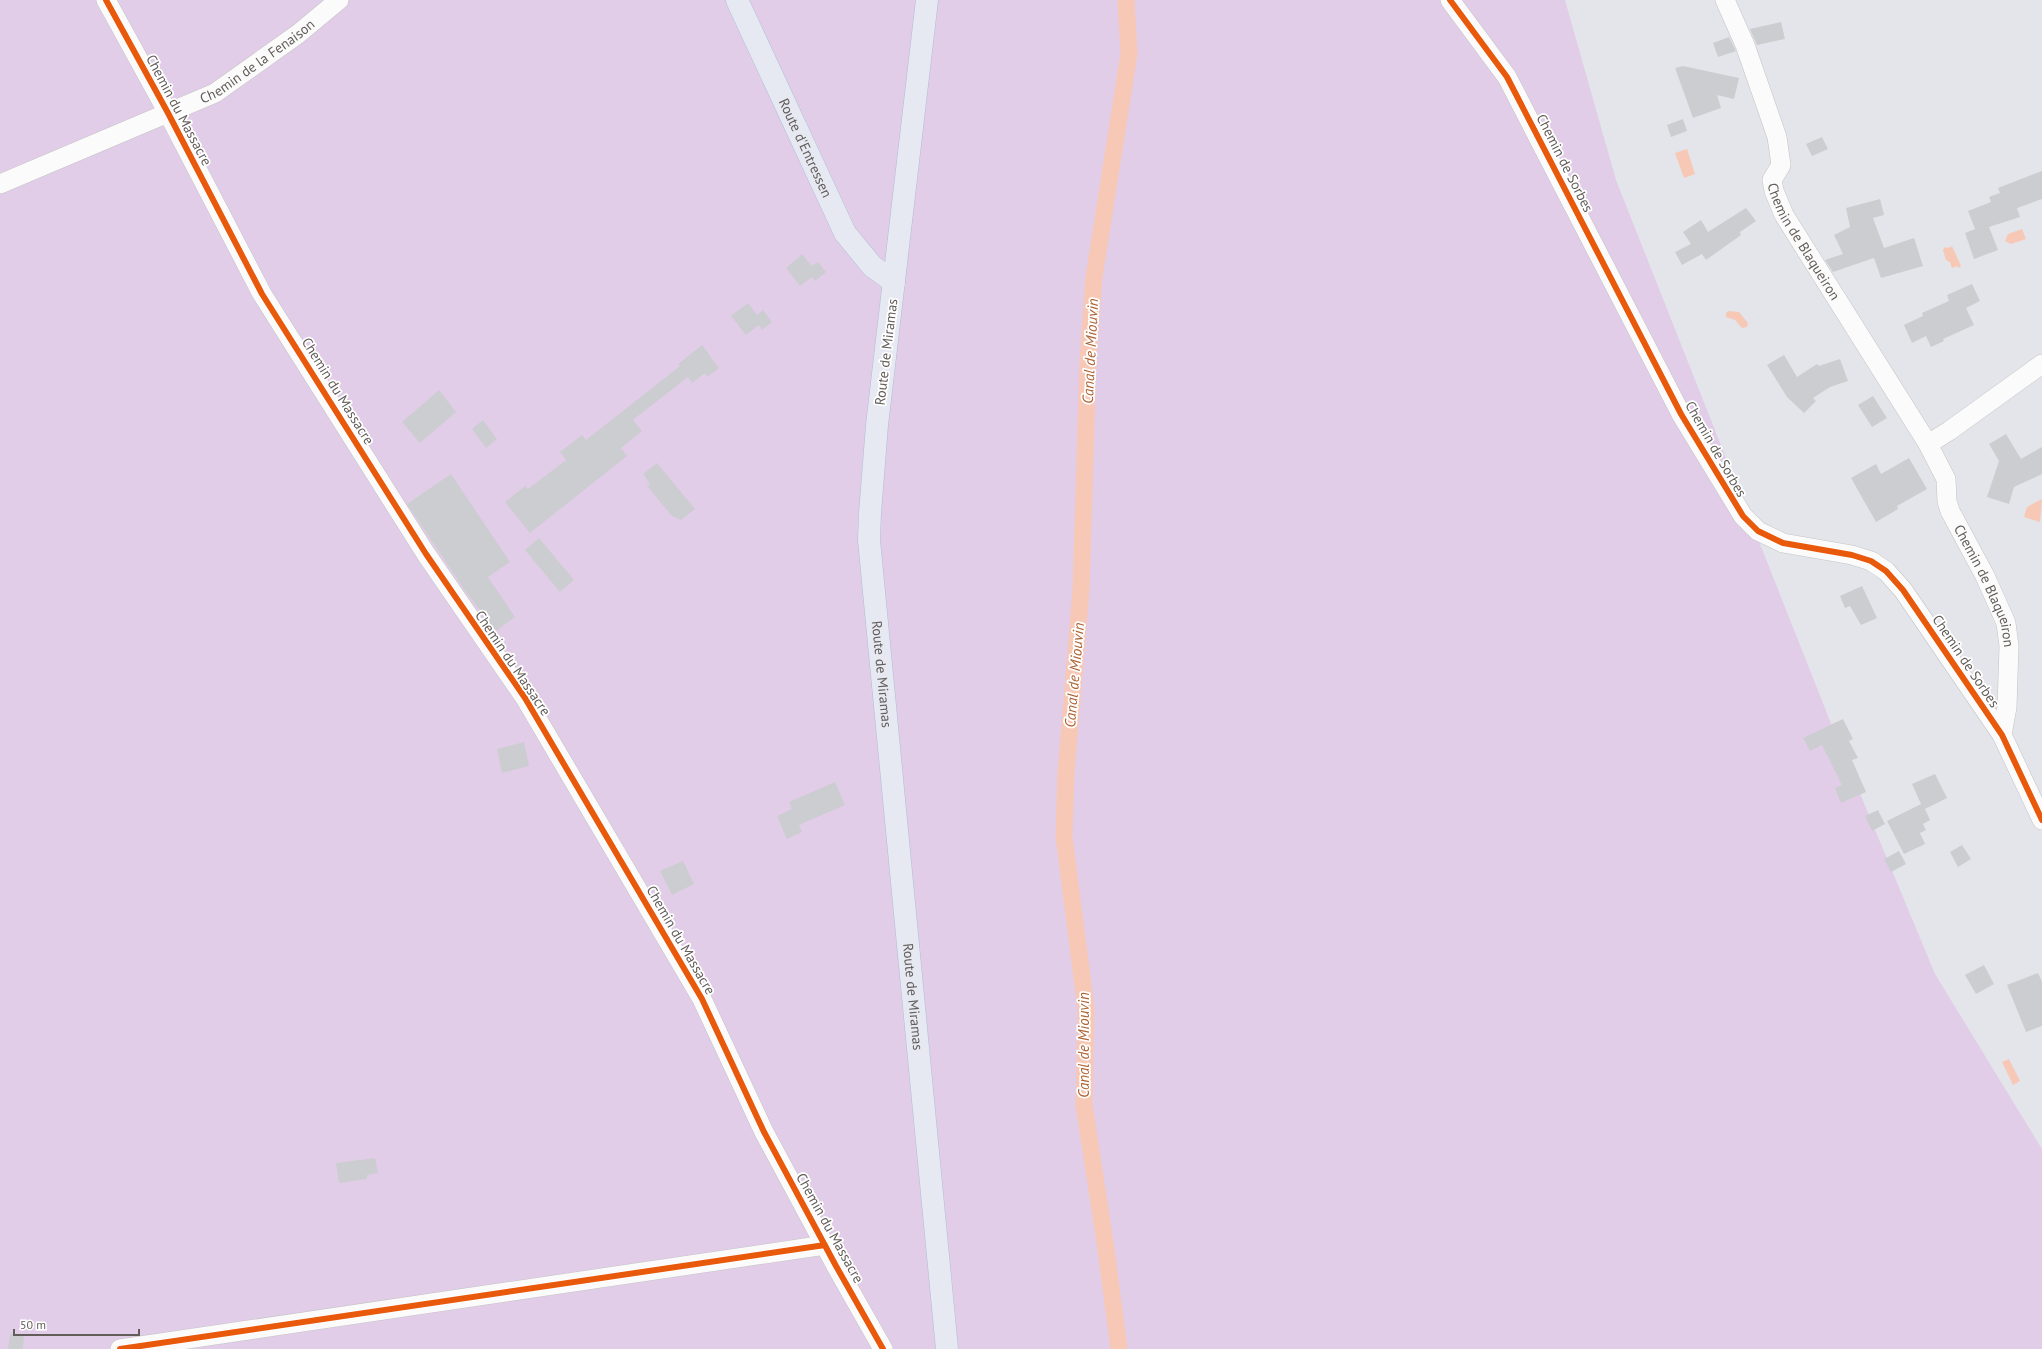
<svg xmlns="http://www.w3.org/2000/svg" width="2042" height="1349" viewBox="0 0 2042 1349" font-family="'PT Sans',sans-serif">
	<rect width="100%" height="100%" fill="#e3e5ea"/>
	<!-- green -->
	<path fill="#e2cde8" d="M0 0H1565L1616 180 1836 736 1935 974 2042 1149V1349H0Z"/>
	<!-- water -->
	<path fill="#f7c8b5" d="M1687 149 1695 174 1684 178 1675 153Z
		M2022 229 2026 239 2011 244 2005 241 2008 234Z
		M1952 246 1961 266 1958 268 1957 266 1952 268 1950 262 1946 260 1943 250 1945 247 1948 248Z
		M1729 311 1739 312 1748 323 1747 327 1742 328 1735 320 1726 317V313Z
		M2042 499 2040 522 2024 517 2027 507Z
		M2009 1059 2020 1081 2013 1085 2002 1062Z"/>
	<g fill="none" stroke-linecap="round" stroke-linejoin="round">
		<!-- canal -->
		<path stroke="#f7c8b5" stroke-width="17" d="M1119 1349 1106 1249 1084 1105 1086 1009 1064 836 1066 773 1081 590 1088 360 1094 277 1129 54 1126 0"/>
	</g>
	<!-- building -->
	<path fill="#cccdd0" d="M1781 22 1785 39 1757 45 1750 29Z
		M1729 37 1736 51 1718 57 1713 43Z
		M1683 66 1739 78 1734 99 1717 95 1721 108 1693 118 1675 68Z
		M1683 119 1687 131 1671 137 1667 125Z
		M1822 137 1828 149 1812 156 1806 144Z
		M2042 171V199L2017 208 2020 217 1989 227 1998 250 1974 259 1965 233 1975 229 1968 211 1991 202 1989 197 2000 193 1998 188Z
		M1880 199 1884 215 1873 218 1884 248 1914 238 1923 266 1881 278 1874 258 1833 272 1825 260 1843 254 1834 235 1850 227 1846 208Z
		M1746 208 1756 221 1740 232 1741 235 1706 260 1702 254 1682 265 1675 252 1691 244 1683 232 1701 220 1708 232Z
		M802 254 812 266 818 262 826 272 815 281 812 277 800 286 786 268Z
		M1972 284 1980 301 1966 308 1974 325 1943 339 1944 341 1931 347 1926 336 1912 343 1904 325 1923 316 1922 313 1949 301 1947 295Z
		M748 303 757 315 763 310 772 322 762 330 759 325 746 335 731 316Z
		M702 345 719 368 707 377 705 373 692 383 688 377 633 420 642 431 621 448 627 456 530 533 505 502 525 486 528 489 566 460 560 452 582 435 586 440 680 366 678 364Z
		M1784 355 1797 377 1817 364 1819 366 1840 359 1848 381 1830 387 1813 398 1816 401 1804 413 1787 397 1767 365Z
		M439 390 456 412 420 443 402 422Z
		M1873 396 1887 418 1872 427 1858 405Z
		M483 420 497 439 486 448 472 429Z
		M2006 434 2021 459 2042 447V474L2014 487 2009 504 1987 497 1999 461 1989 444Z
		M1909 458 1927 489 1897 506 1898 509 1876 522 1851 478 1876 464 1881 474Z
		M657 463 695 509 681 520 672 516 647 486 650 484 643 474Z
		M451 474 510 562 488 577 515 617 496 631 466 592 407 504Z
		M539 538 574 580 560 592 525 550Z
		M1862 586 1877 618 1861 625 1850 606 1845 608 1840 596Z
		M1843 719 1853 739 1849 741 1858 758 1852 760 1866 792 1841 803 1835 788 1842 785 1822 745 1810 751 1803 738Z
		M524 742 529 766 502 773 497 749Z
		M1935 774 1947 798 1925 809 1930 820 1923 824 1926 830 1920 833 1925 844 1904 854 1887 821 1921 804 1912 784Z
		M835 782 845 805 799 825 802 832 787 839 777 816 792 809 789 802Z
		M1878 810 1885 824 1872 831 1865 816Z
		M1962 845 1971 859 1958 867 1950 852Z
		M1899 851 1906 864 1891 872 1884 859Z
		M683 861 694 884 672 895 660 871Z
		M1984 965 1994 984 1976 994 1965 975Z
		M2038 973 2042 982V1026L2026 1032 2007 985Z
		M375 1158 378 1173 367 1175V1179L339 1183 336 1163Z
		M10 1334 24 1336 23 1349H8Z"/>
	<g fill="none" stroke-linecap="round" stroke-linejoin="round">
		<defs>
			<g id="minor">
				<path d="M106 0 168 113 262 294 426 554 525 698 702 999 764 1132 836 1266 883 1349"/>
				<path d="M1450 0 1507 77 1681 414 1743 516 1758 531 1783 543 1852 555 1871 561 1886 571 1903 590 2002 735 2042 820"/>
				<path id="s1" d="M1725 0 1745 45 1777 137 1781 165 1772 180 1774 191 1784 215 1928 444 1946 479 1947 501 1950 511 1985 576 2006 623 2009 646 2007 707 2002 735"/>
				<path id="s2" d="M0 184 215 93 298 34 339 0"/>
				<path d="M1928 444 1949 431 2042 364"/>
				<path d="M120 1349 825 1245"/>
			</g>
			<g id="major">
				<path id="s3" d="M737 0 845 233 872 266 894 282"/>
				<path id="s4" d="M927 0 877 425 870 513 869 540 947 1349"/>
			</g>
		</defs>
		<!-- minor casing -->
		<use href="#minor" stroke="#c4c3c4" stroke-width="20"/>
		<!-- major casing -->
		<use href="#major" stroke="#afbdd4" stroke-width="23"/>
		<!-- minor -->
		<use href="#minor" stroke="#fbfbfc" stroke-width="19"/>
		<!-- major -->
		<use href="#major" stroke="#e6e9f2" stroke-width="22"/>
		<defs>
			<path id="cycleway" d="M106 0 168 113 262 294 426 554 525 698 702 999 764 1132 836 1266 883 1349
				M1450 0 1507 77 1681 414 1743 516 1758 531 1783 543 1852 555 1871 561 1886 571 1903 590 2002 735 2042 820
				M120 1349 825 1245"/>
		</defs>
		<!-- cycleway casing -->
		<use href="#cycleway" stroke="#fff" stroke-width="8"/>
		<!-- cycleway -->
		<use href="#cycleway" stroke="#e8590c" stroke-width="6"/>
	</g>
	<g text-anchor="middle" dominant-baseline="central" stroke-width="3.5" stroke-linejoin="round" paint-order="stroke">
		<!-- street labels -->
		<g font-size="14" fill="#625d59" stroke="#fff">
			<text stroke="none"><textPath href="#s2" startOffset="286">Chemin de la Fenaison</textPath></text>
			<text transform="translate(179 110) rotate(62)">Chemin du Massacre</text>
			<text stroke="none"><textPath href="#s3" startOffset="163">Route d'Entressen</textPath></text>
			<text transform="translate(1565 163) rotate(63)">Chemin de Sorbes</text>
			<text stroke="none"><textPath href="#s1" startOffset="262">Chemin de Blaqueiron</textPath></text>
			<text transform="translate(886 352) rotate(-83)">Route de Miramas</text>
			<text transform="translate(338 391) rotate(58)">Chemin du Massacre</text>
			<text transform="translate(1716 449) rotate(60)">Chemin de Sorbes</text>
			<text stroke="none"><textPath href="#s1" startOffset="655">Chemin de Blaqueiron</textPath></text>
			<text transform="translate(1966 661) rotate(56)">Chemin de Sorbes</text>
			<text transform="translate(513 663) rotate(56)">Chemin du Massacre</text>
			<text stroke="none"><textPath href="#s4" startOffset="678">Route de Miramas</textPath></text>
			<text transform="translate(681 940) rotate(60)">Chemin du Massacre</text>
			<text stroke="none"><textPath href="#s4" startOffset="1002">Route de Miramas</textPath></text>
			<text transform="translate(830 1228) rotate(61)">Chemin du Massacre</text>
		</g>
		<!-- water labels -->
		<g font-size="15" font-style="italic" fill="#ae6333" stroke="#fff">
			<text transform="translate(1090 351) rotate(-87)">Canal de Miouvin</text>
			<text transform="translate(1074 675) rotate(-85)">Canal de Miouvin</text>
			<text transform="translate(1083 1045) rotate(-90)">Canal de Miouvin</text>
		</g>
	</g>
	<!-- scale -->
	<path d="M14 1329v6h125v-6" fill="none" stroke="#625d59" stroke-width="2"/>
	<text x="20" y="1329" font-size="12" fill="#625d59" stroke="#ffffff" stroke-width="3" paint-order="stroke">50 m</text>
</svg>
